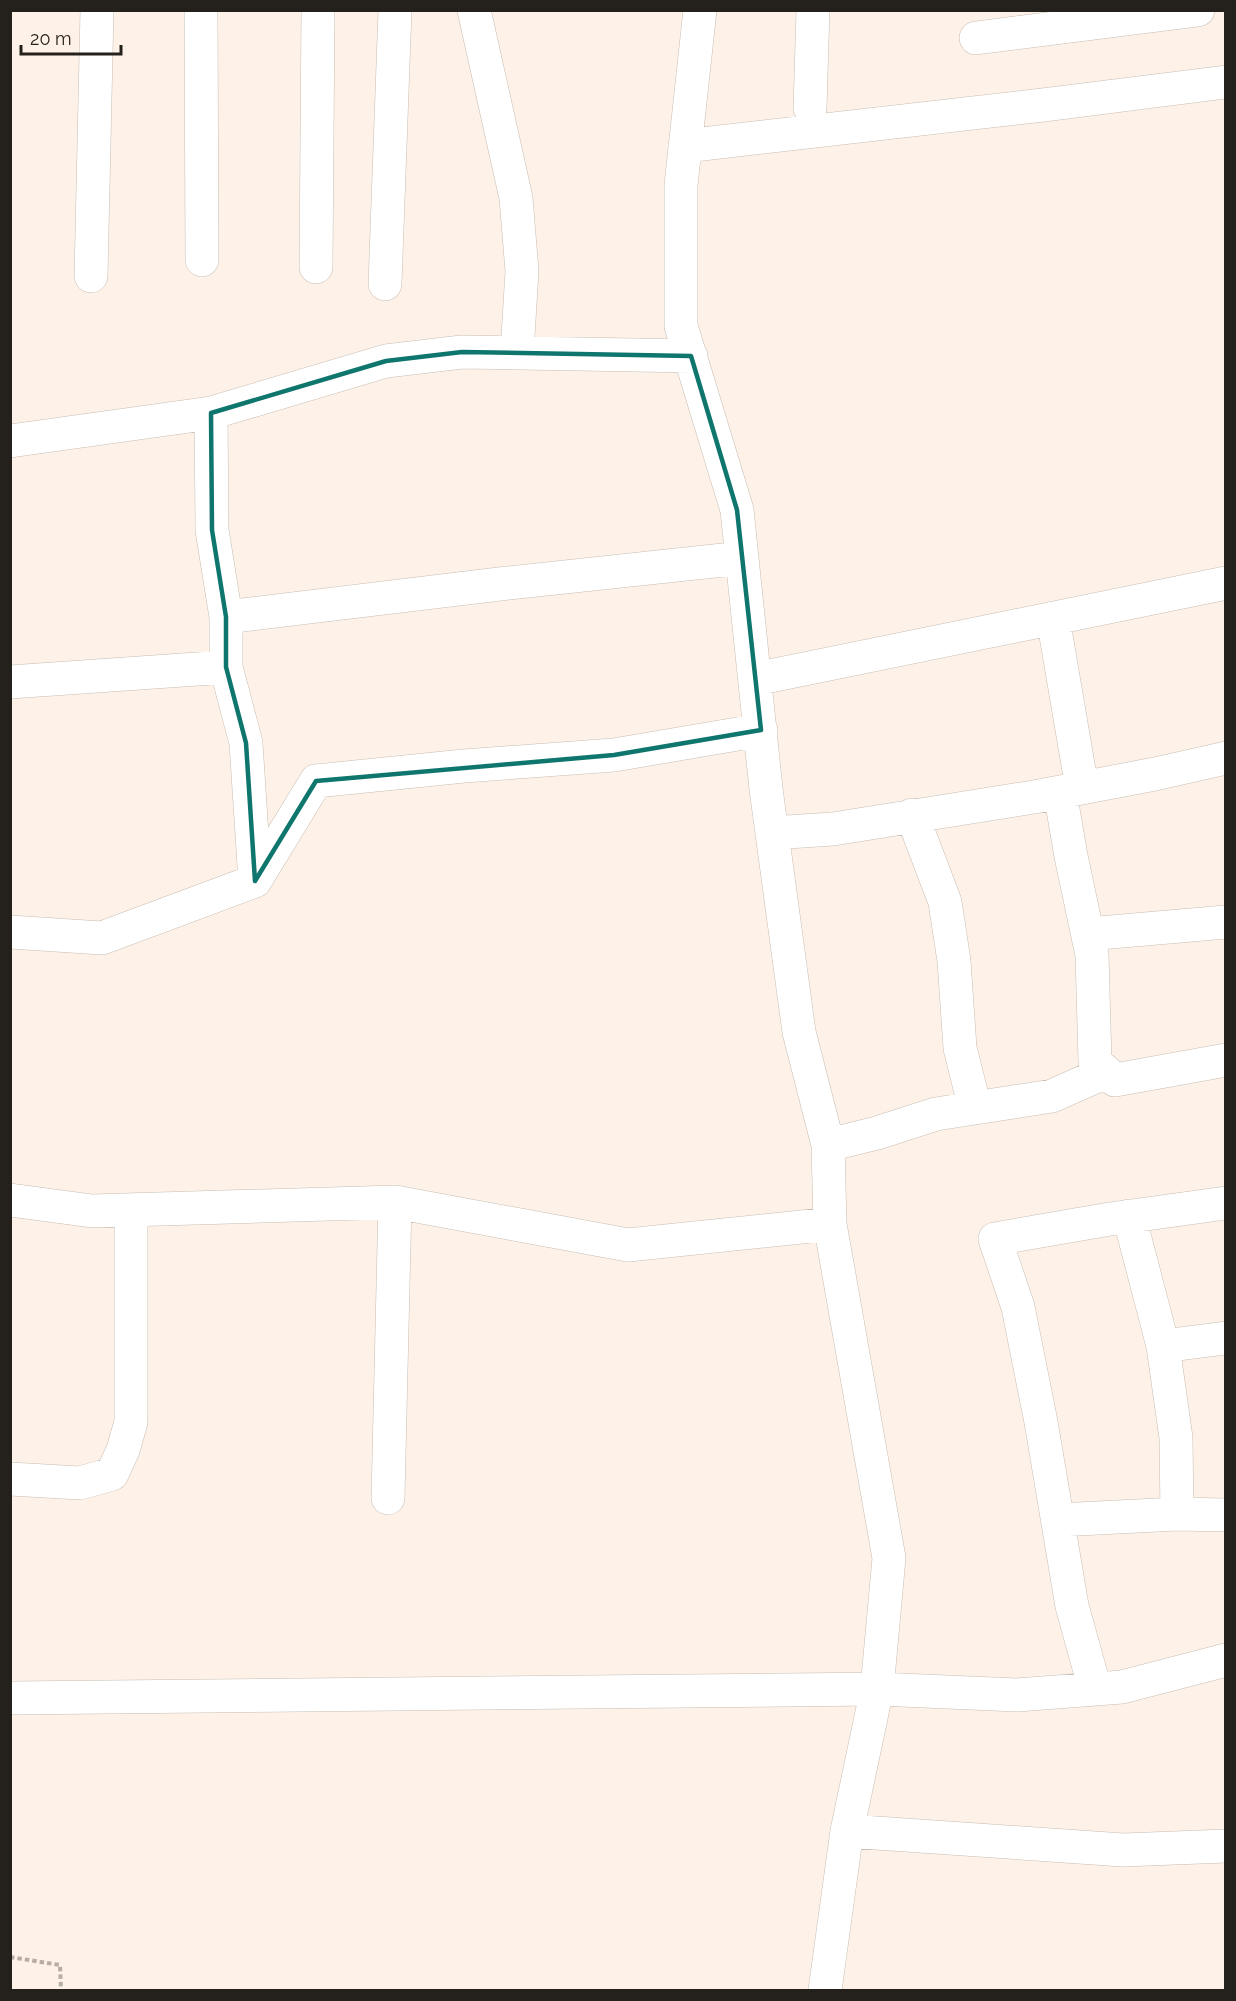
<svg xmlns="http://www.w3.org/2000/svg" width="1236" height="2001" viewBox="0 0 1236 2001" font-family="Raleway,sans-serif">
	<rect width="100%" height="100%" fill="#fef2e8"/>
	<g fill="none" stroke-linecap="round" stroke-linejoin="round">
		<defs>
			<path id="minor" d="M201 10 202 260
				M474 10 516 198 522 271 517 353
				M976 38 1198 10
				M810 108 813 10
				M685 146 1043 105 1226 82
				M316 267 318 10
				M91 276 97 10
				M385 284 395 10
				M211 413 212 530 226 617V667L246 743 255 881
				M10 441 211 413 386 361 462 352 691 356
				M226 617 508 583 742 558
				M1053 618 1082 788
				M755 679 1226 583
				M10 682 226 667
				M1060 792 1071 856 1092 955 1095 1062 1115 1080 1226 1060
				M912 815 945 902 954 961 960 1048 975 1108
				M772 833 833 829 1034 797 1155 774 1226 758
				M10 932 102 938 255 881 316 781 464 766 614 755 761 730
				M1088 934 1226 922
				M828 1145 877 1133 936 1114 1052 1096 1106 1072
				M10 1200 92 1211 395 1202 628 1245 830 1224 828 1145 799 1032 766 789 737 510 681 326V185L700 10
				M1129 1216 1163 1346 1176 1438 1177 1514 1226 1515
				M1163 1346 1226 1338
				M10 1479 80 1483 112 1474 123 1450 131 1422V1210
				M388 1498 395 1202
				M1058 1520 1177 1514
				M1095 1689 1072 1606 1041 1422 1018 1307 995 1239 1110 1219 1226 1203
				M10 1698 877 1689 889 1558 830 1224
				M847 1831 1123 1850 1226 1846
				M825 1990 847 1831 877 1689 1017 1695 1122 1687 1226 1660"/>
		</defs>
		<!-- minor casing -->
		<use href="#minor" stroke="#c8bdb3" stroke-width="34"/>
		<!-- path -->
		<path stroke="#b6ada5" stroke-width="4" stroke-dasharray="4.5 3" stroke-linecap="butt" d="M10 1957 60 1965 61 1990"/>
		<!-- minor -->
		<use href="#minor" stroke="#fff" stroke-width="33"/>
	</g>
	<!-- marked area -->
	<path fill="none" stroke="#0f766e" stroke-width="4.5" stroke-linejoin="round" d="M462 352 691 356 737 510 761 730 614 755 316 781 255 881 246 743 226 667V617L212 530 211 413 386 361Z"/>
	<!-- border -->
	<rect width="1236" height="2001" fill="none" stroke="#24201c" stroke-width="24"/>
	<!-- scale -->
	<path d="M21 45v9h100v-9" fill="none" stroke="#24201c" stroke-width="3"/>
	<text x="30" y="45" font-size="18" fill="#24201c" stroke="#fef2e8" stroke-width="4.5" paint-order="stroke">20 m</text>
</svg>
